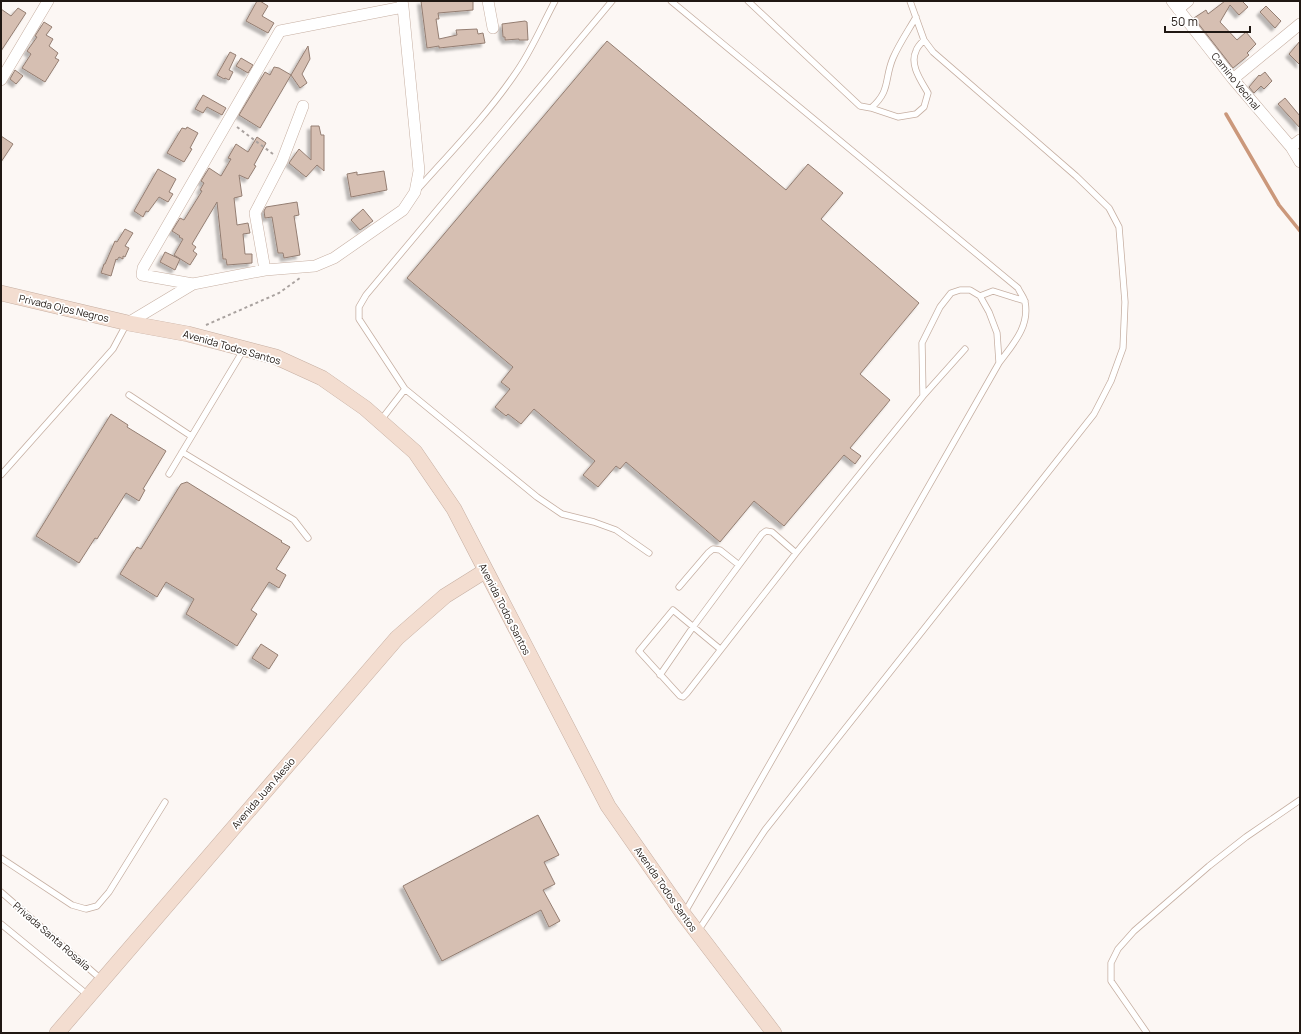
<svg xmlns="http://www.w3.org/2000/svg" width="1301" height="1034" viewBox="0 0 1301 1034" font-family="Manrope,sans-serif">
	<defs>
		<filter id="shadow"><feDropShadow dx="-3.5" dy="3.5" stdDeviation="1" flood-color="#0004"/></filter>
	</defs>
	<rect width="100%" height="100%" fill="#fcf7f4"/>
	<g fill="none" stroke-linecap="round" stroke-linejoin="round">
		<!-- stream -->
		<path stroke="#cb987b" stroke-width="3.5" d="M1226 114 1279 205 1300 231"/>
	</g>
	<!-- building -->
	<path fill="#d6bfb2" stroke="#947e72" filter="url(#shadow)" d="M257 1H260L268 6 262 16 274 23 268 33 246 21Z
		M421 1H473V10L438 13 439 19H436L439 39 457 35 456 30 477 29 478 34 483 33 485 43 439 48V46L427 48Z
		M1225 1H1242L1248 7 1239 15 1230 5 1220 22 1237 40 1246 32 1256 44 1247 53 1249 55 1233 68 1194 18 1206 10 1208 14Z
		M1266 6 1281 21 1275 28 1260 12Z
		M18 8 26 13 1 51V9L11 16Z
		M525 21 527 22 528 40H519V39L505 40V37H503L502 24Z
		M44 22 52 27 46 35 53 39 49 46 58 53 55 58 59 60 45 82 22 68 31 54 27 51 37 37 35 36Z
		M607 41 786 190 808 164 843 193 821 219 919 303 860 374 890 400 850 448 861 456 855 464 844 455 784 526 754 501 720 542 626 462 620 469 616 466 598 487 583 475 595 461 534 409 521 424 508 414 506 416 495 407 510 389 501 382 513 367 407 278Z
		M1300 41V65L1289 54Z
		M308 46 310 59 302 74 307 83 300 88 291 75Z
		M230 52 236 55 229 70 233 72 229 80 225 78 224 79 217 75Z
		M241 58 253 65 248 73 236 66Z
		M274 67 279 68 291 75 260 128 239 115 265 72 270 75Z
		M15 70 23 76 16 84 10 79Z
		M1265 72 1272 81 1264 89 1261 86 1254 93 1249 87 1259 75 1260 76Z
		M203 95 226 108 222 115 207 107 203 113 195 109Z
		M1285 98 1300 116V128L1278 104Z
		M311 126H319L321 135H324V171L317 165 306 177 289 163 299 149 311 160Z
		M187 127 198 133 190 148 192 149 184 162 167 153 182 128 186 129Z
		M1 136 13 144 1 162Z
		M257 137 266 143 254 165 256 166 248 179 239 175 242 196 234 198 237 225 248 223 250 233 243 234 245 254H252V263L227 265 226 259H223L217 202 192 244 196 247 193 251 197 254 190 265 174 255 183 239 179 237 180 236 172 231 180 218 184 220 202 191 200 190 204 183 201 181 209 168 221 176 231 159 228 158 236 144 248 152Z
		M158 169 176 179 169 192 173 194 168 202 159 197 148 212 146 211 143 217 134 211Z
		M384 171 387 190 351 197 347 174 357 172V175Z
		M297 202 299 215 294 216 300 255 284 258 283 253H278L272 217 265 218 264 211 266 207Z
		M363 209 373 221 360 230 351 220Z
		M125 229 133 233 125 246 129 248 125 257 123 256V259L119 257 117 260 116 259 111 276 101 273 104 264H105L115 241 117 242Z
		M165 252 180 259 175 270 160 262Z
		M111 414 128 425 127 427 166 451 143 489 145 490 139 501 126 493 97 539 95 538 79 563 36 536Z
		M187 482 282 541 281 542 290 547 276 569 286 575 279 588 269 582 251 610 257 614 237 646 186 614 194 599 166 582 157 597 120 574 137 547 141 549 181 484Z
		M261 644 278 655 269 669 252 658Z
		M538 815 559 855 544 862 555 884 543 890 560 921 549 927 541 910 442 961 403 886Z"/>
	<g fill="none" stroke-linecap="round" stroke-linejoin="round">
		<defs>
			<path id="lane" d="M612 1 366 295 359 307V319L405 389 537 497 562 514 594 522 616 530 649 553
				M671 1 1018 288C1020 293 1024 297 1025 302 1030 327 1012 345 999 363L685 912
				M748 1 860 106 871 108C891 91 884 79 893 58 899 44 908 31 916 17
				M871 108 898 117 916 114 924 107 928 93C922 82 909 65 916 51 917 47 921 43 924 40
				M418 189C451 152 487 115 515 74 531 52 542 25 555 1
				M980 296 993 291 1025 301
				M129 395 191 436
				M923 396 965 349
				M381 420 405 389
				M182 452 294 520 308 538
				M169 474 244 349
				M1 475 113 349 127 323
				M679 587 708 553 713 549 720 550 739 565
				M720 649 673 610 639 651 680 696 683 697 687 693 796 553 923 396 922 343 940 307 951 293 960 290H970L980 296 989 312 997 333 999 362
				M660 675 693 627 762 534 766 531 772 532 796 553
				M1 858 72 905 86 909 97 906 109 892 165 802
				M1 892 102 980
				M1 924 89 996
				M698 931 765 830 1094 414 1111 381 1123 348 1125 302 1119 227 1109 208 1076 176 933 52 924 40 910 1
				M1147 1033 1111 981V963L1118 949 1134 931 1209 866 1246 837 1300 800"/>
			<path id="street" d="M402 1 403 7 419 171 415 192 403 210 334 258 315 266 265 270 193 284 142 275 143 268 280 31 403 7
				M488 1 493 28
				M1172 1 1233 79 1291 147 1300 162
				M1178 9 1188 1
				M1233 79 1300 24
				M1 80 48 1
				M1291 147 1300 140
				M265 270 255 213 282 161 303 106
				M128 323 193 284"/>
			<path id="secondary" d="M1 293 128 323 188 334 276 357 322 378 365 408 415 452 454 509 608 806 684 915 774 1033
				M57 1033 397 638 445 596 485 571"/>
		</defs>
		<!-- lane casing -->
		<use href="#lane" stroke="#c6afa2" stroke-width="7"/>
		<!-- street casing -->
		<use href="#street" stroke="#c6afa2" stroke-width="12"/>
		<!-- secondary casing -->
		<use href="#secondary" stroke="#c6afa2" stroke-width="16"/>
		<!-- path -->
		<path stroke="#a9a29f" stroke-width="2" stroke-dasharray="3 3" stroke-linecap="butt" d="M237 127 273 154
			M206 325 279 293 300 278"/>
		<!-- lane -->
		<use href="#lane" stroke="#fff" stroke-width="5.5"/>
		<!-- street -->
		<use href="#street" stroke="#fff" stroke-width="11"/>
		<!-- secondary -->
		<use href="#secondary" stroke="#f3ddd0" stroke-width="15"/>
	</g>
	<g text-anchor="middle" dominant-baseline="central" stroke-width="3.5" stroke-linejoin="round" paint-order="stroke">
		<!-- street labels -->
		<g font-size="10" fill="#201813" stroke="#fff">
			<text transform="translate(1236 81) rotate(51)">Camino Vecinal</text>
			<text transform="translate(64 308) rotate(13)">Privada Ojos Negros</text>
			<text transform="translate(232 347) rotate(16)">Avenida Todos Santos</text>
			<text transform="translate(505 609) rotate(63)">Avenida Todos Santos</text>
			<text transform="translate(263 793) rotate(-49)">Avenida Juan Alesio</text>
			<text transform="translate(666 889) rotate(55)">Avenida Todos Santos</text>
			<text transform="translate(52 936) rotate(41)">Privada Santa Rosalía</text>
		</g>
	</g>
	<!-- border -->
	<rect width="1301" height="1034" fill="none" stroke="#201813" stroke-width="4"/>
	<!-- scale -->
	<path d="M1165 26v6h85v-6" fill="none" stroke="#201813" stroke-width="2"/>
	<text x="1171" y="26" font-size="12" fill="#201813" stroke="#ffffff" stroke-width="3" paint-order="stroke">50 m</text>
</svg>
